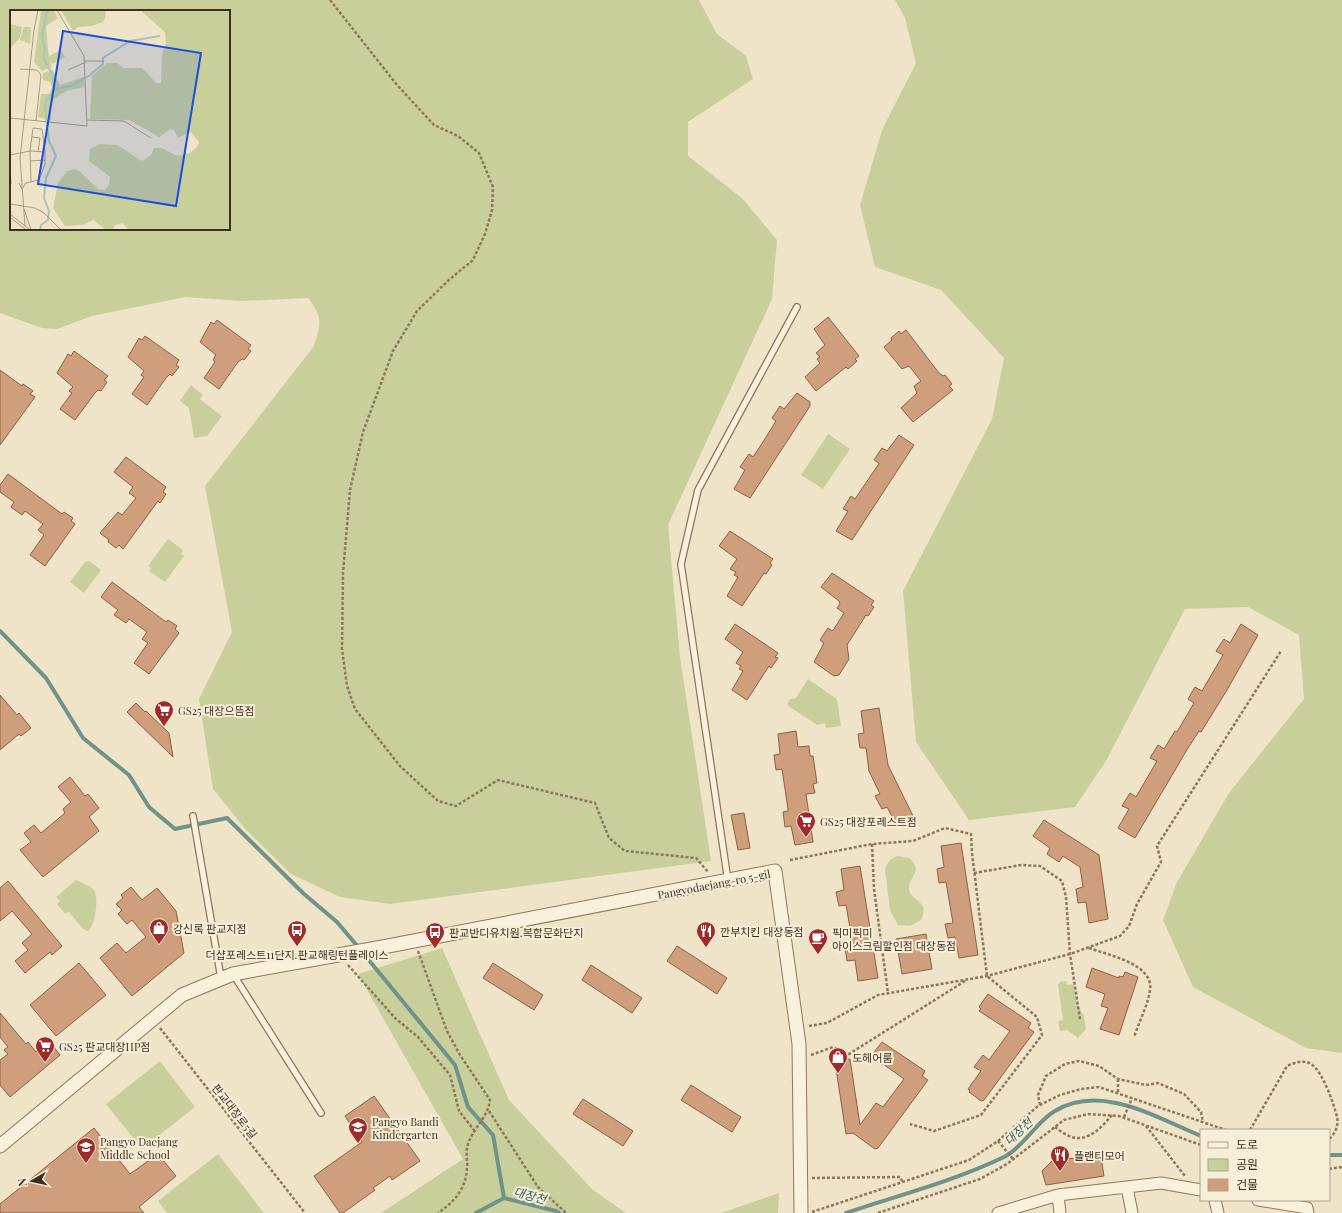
<svg xmlns="http://www.w3.org/2000/svg" width="1342" height="1213" viewBox="0 0 1342 1213" font-family="'Playfair Display','Noto Sans KR',serif">
	<rect width="100%" height="100%" fill="#f0e4c8"/>
	<!-- green -->
	<path fill="#c9cf9b" fill-rule="evenodd" d="M0 0H699L717 34 746 56 753 79 688 122V156L742 198 777 240 772 299 668 525 680 657 711 861 390 904 340 897 291 874 247 831 213 789 199 699 232 632 205 486 314 346C321 324 323 317 308 298L242 301 185 297 92 316 57 329 42 328 0 313ZM11 11H229V229H11Z
		M895 0H1342V1053L1306 1048 1193 987 1163 920 1177 882 1229 793 1304 699 1299 635 1248 607 1185 609 1106 761 1075 807 969 820 916 742 903 591 992 419 1004 358 941 290 875 267 860 205 882 130 916 63 905 18Z
		M191 385 203 395 200 399 222 416 207 436 194 438 189 408 180 401Z
		M828 434 850 449 823 489 801 475Z
		M168 539 183 550 181 554 184 556 165 582 149 571 151 568 148 566Z
		M89 561 101 570 84 593 70 582 85 562Z
		M808 679 837 699 841 726 826 728 825 723 817 725 787 705 790 699 796 698Z
		M898 856 909 858C925 871 908 877 909 889 910 902 931 900 921 920L910 926 898 925 890 910 885 869C888 861 891 858 898 856Z
		M76 880C82 883 89 885 93 889 100 895 95 927 88 931L83 929 69 912 65 914 57 904 60 901 56 897Z
		M442 948 509 1100 593 1190 626 1213H381L463 1159 358 974Z
		M1066 981 1067 985 1074 984 1077 1004 1084 1016 1086 1029 1078 1038 1067 1030 1060 1031 1058 1021 1063 1020 1058 985 1060 982Z
		M160 1061 195 1107 142 1149 106 1104Z
		M218 1154 264 1213H167L158 1201Z
		M779 1193 778 1213H721Z"/>
	<g fill="none" stroke-linecap="round" stroke-linejoin="round">
		<!-- stream -->
		<path stroke="#6f938a" stroke-width="4" d="M0 631 46 678 83 738 129 775 149 807 175 829 227 818 304 894 337 922 359 948
			M363 953 455 1065 468 1107 493 1135 504 1198
			M1329 1155H1342
			M476 1213 504 1198 556 1211 559 1213
			M846 1213C899 1195 955 1181 1006 1156 1024 1146 1037 1121 1055 1111 1101 1083 1157 1118 1201 1136"/>
	</g>
	<!-- building -->
	<path fill="#cf9f7d" stroke="#8d5f41" d="M828 317 859 356 855 359 857 361 848 369 846 367 816 391 805 377 820 363 817 359 820 357 816 353 825 345 814 329Z
		M217 320 251 345 248 349 251 351 244 360 242 359 238 362 219 389 204 378 215 362 213 360 216 355 200 342 211 322 214 324Z
		M906 330 939 373 943 376 945 375 952 384 949 386 953 390 913 422 901 408 917 393 914 386 921 381 909 366 902 369 884 347 892 340 891 338 899 331 901 334Z
		M145 336 179 360 176 365 179 367 172 376 170 374 166 378 147 405 132 394 144 377 141 375 144 371 128 357 139 338 142 340Z
		M74 351 108 376 104 380 107 382 101 391 98 390 95 393 75 420 60 409 72 393 69 391 73 387 57 373 68 354 71 356Z
		M0 370 22 386 23 384 33 391 30 394 35 397 0 445Z
		M797 393 810 402V406L750 498 734 489 745 470 740 467 749 454 753 457 763 442 776 421 772 418 780 406 784 409Z
		M899 435 914 445 852 540 836 531 848 511 843 509 851 496 855 499 878 465 879 463 874 460 882 448 887 451Z
		M126 457 166 487 163 492 166 494 160 503 158 501 123 549 119 545 116 548 108 542 109 540 100 533 118 512 122 515 136 498 129 493 133 487 114 472Z
		M8 474 62 514 64 512 73 518 71 521 75 524 45 566 30 555 44 535 38 530 43 524 25 511 22 515 11 507 14 502 0 492V485Z
		M730 531 773 559 770 563 772 565 766 574 764 573 742 606 727 596 738 577 734 575 736 572 730 569 737 559 719 546Z
		M832 573 874 601 871 605 874 607 868 616 866 615 847 645 849 659 839 675 834 676 814 662 824 643 820 640 828 628 832 631 834 629 844 613 837 608 840 604 839 601 821 587Z
		M112 582 166 622 168 620 177 626 175 629 179 633 149 674 134 663 148 643 142 639 147 632 129 619 126 623 114 615 118 610 101 597Z
		M735 624 778 653 775 657 778 658 771 668 769 666 747 700 732 690 743 671 739 669 741 666 736 663 743 652 725 639Z
		M1241 624 1258 635 1227 690 1201 732 1199 731 1188 748 1135 838 1118 828 1129 809 1122 806 1130 793 1136 797 1157 761 1150 758 1158 745 1164 749 1175 731 1177 732 1194 703 1188 699 1195 687 1202 691 1223 655 1216 651 1224 639 1230 643Z
		M0 695 17 715 19 713 31 728 21 736 19 734 0 750Z
		M136 703 145 712 146 711 169 733 173 757 127 712Z
		M879 708 888 765 913 816 896 824 887 807 882 809 875 796 880 794 869 771 866 748H860L858 734 864 733 861 711Z
		M796 731 798 747 809 746 810 756H813L817 783 813 784 815 793 806 794 813 842 795 845 791 826 785 827 783 812 788 811V809L782 769 776 770 774 755 780 754 778 734Z
		M70 777 85 796 88 794 99 808 89 817 99 831 43 877 20 850 31 842 24 833 34 825 41 833 65 813 63 809 71 802 58 787Z
		M744 813 750 848 738 850 731 815Z
		M1044 820 1099 855 1108 919 1089 923 1086 902 1078 903 1076 889 1083 887 1080 867 1063 856 1059 862 1047 854 1050 848 1033 836Z
		M961 843 978 955 959 958 955 937 948 938 945 924 953 923 946 882 939 883 937 869 944 867 941 846Z
		M860 866 878 978 858 981 855 960 847 961 845 947 853 945 846 905 839 906 836 892 844 890 841 869Z
		M8 881 62 946 52 955 50 952 25 973 15 961 28 950 22 943 32 934 12 911 0 921V888Z
		M131 887 142 900 157 888 176 911 184 953 132 996 100 958 117 943 126 953 146 937 132 920 127 924 118 914 122 910 116 904 123 898 121 895Z
		M926 934 932 969 902 974 896 939Z
		M677 946 727 978 717 994 667 961Z
		M79 963 106 995 56 1036 30 1005Z
		M493 963 543 995 534 1010 483 978Z
		M591 965 642 998 632 1013 582 980Z
		M1092 968 1119 978V976L1123 977 1125 972 1138 977 1119 1035 1100 1029 1108 1008 1101 1006 1105 994 1086 987Z
		M988 994 1031 1023 1028 1028 1034 1032 984 1100 981 1101 969 1092 970 1090 968 1089 981 1071 974 1067 983 1055 989 1060 1010 1031 979 1011 981 1009 979 1007Z
		M0 1013 26 1044 28 1042 36 1052 49 1041 60 1055 10 1097 0 1085V1060L8 1054 4 1050 8 1047 0 1037Z
		M882 1042 925 1071 922 1076 928 1080 878 1148 875 1149 853 1133 846 1134 835 1062 850 1059 860 1125 876 1103 883 1107 904 1079 883 1064 882 1065 873 1059 874 1057 872 1055Z
		M691 1085 741 1117 732 1132 681 1100Z
		M374 1096 420 1161 392 1180 390 1176 373 1188 375 1190 343 1213H340L314 1176 362 1142 345 1116Z
		M583 1099 633 1131 623 1146 573 1114Z
		M94 1128 130 1174 158 1154 176 1176 139 1207 144 1213H0V1204Z
		M1100 1151 1104 1176 1046 1185 1042 1171 1053 1160 1077 1158V1156Z"/>
	<g fill="none" stroke-linecap="round" stroke-linejoin="round">
		<defs>
			<path id="service" d="M193 816 221 978
				M728 881 681 564 698 490 797 307
				M233 974 321 1113"/>
			<path id="minor" d="M1127 1187 1132 1213
				M1215 1200 1218 1213
				M1258 1200 1307 1208 1308 1213
				M998 1213 1058 1195
				M1060 1213 1058 1195 1161 1183 1201 1190"/>
			<path id="tertiary" d="M0 1146 182 995 233 974 388 946 775 871 799 1044 801 1213"/>
		</defs>
		<!-- service casing -->
		<use href="#service" stroke="#8d765c" stroke-width="8"/>
		<!-- minor casing -->
		<use href="#minor" stroke="#8d765c" stroke-width="13"/>
		<!-- tertiary casing -->
		<use href="#tertiary" stroke="#8d765c" stroke-width="15"/>
		<!-- path -->
		<path stroke="#8d765c" stroke-width="2.5" stroke-dasharray="3 2" stroke-linecap="butt" d="M330 0 397 85 434 125 458 136 479 153 493 187 492 210 485 234 473 260 450 279 417 311 393 351 363 432 350 490 343 573 342 649 347 686 355 709 400 766 438 801 456 806 498 780 595 803 609 838 625 851 696 858 708 872
			M872 844 874 889 888 993
			M790 860 872 844 913 841 945 828 971 834 972 853 987 976 1037 1017 1042 1035 981 1115 934 1131 910 1124
			M974 873 1021 865 1040 866 1062 881 1066 897 1070 954 1080 1019
			M1089 948C1108 955 1154 964 1150 990 1148 1005 1139 1022 1134 1037
			M418 951 447 1031 460 1055 490 1100C488 1117 474 1127 468 1144 465 1151 468 1161 467 1168 466 1189 454 1202 438 1213
			M348 965 395 1018 418 1037 450 1075 459 1111 474 1130
			M809 1026 827 1023 878 995 987 976 1070 954 1120 936 1129 926 1137 904 1161 862 1157 846 1281 651
			M160 1028 305 1213
			M811 1055 833 1047 849 1054 965 981
			M1118 1079V1093
			M1040 1105 1038 1095 1046 1076 1065 1064 1079 1061 1099 1066 1118 1079 1146 1085 1158 1083 1184 1094 1201 1112 1203 1122
			M489 1111 538 1187 566 1213
			M1124 1117 1132 1098
			M1146 1126 1185 1176
			M1055 1127C1059 1130 1064 1134 1069 1136 1087 1144 1102 1127 1112 1115
			M1250 1130 1287 1066C1294 1063 1303 1059 1311 1064 1322 1070 1334 1104 1337 1117 1339 1125 1335 1134 1329 1139
			M998 1141 1013 1159
			M1329 1169 1342 1167
			M812 1178 900 1177 902 1181
			M812 1212 969 1160 998 1141 1038 1106 1060 1095 1081 1089 1099 1087 1226 1130
			M878 1213 980 1179 1007 1164 1064 1120 1088 1114 1119 1116 1201 1145"/>
		<!-- service -->
		<use href="#service" stroke="#faf1dc" stroke-width="5.5"/>
		<!-- minor -->
		<use href="#minor" stroke="#faf1dc" stroke-width="11"/>
		<!-- tertiary -->
		<use href="#tertiary" stroke="#faf1dc" stroke-width="13"/>
	</g>
	<!-- icons -->
	<defs>
		<symbol id="supermarket-pin" viewBox="-11 -11 22 30"><path d="M0 17L-7.5 6A9.5 9.5 0 1 1 7.5 6Z" fill="#9e2a2b" stroke="#f7eed8"/><path d="M-6-5.5h2.5l.6 2H6L4.5 2H-2.5L-4.4-4H-6ZM-1.5 3.2a1.3 1.3 0 1 0 .1 0ZM3 3.2a1.3 1.3 0 1 0 .1 0Z" fill="#fff"/></symbol>
		<symbol id="shop-pin" viewBox="-11 -11 22 30"><path d="M0 17L-7.5 6A9.5 9.5 0 1 1 7.5 6Z" fill="#9e2a2b" stroke="#f7eed8"/><path d="M-5-2.5h2.3a2.7 3.5 0 0 1 5.4 0H5L5.5 6h-11ZM-1.5-2.5h3a1.5 2.3 0 0 0-3 0Z" fill="#fff"/></symbol>
		<symbol id="bus-pin" viewBox="-11 -11 22 30"><path d="M0 17L-7.5 6A9.5 9.5 0 1 1 7.5 6Z" fill="#9e2a2b" stroke="#f7eed8"/><path d="M-5-6H5V4H4V6H2V4H-2V6H-4V4H-5ZM-3.5-4V0h7V-4ZM-3.5 1.2v1.5H-2V1.2ZM2 1.2v1.5H3.5V1.2Z" fill="#fff"/></symbol>
		<symbol id="restaurant-pin" viewBox="-11 -11 22 30"><path d="M0 17L-7.5 6A9.5 9.5 0 1 1 7.5 6Z" fill="#9e2a2b" stroke="#f7eed8"/><path d="M-5-6h1v4h1v-4h1v4h1v-4h1v5L-1.5 .5V6h-2V.5L-5-1ZM5-6V6H3V1.5H1.5Q1.5-4 5-6Z" fill="#fff"/></symbol>
		<symbol id="cafe-pin" viewBox="-11 -11 22 30"><path d="M0 17L-7.5 6A9.5 9.5 0 1 1 7.5 6Z" fill="#9e2a2b" stroke="#f7eed8"/><path d="M-5.5-4.5H6V0H3Q3 3.5 0 3.5H-2.5Q-5.5 3.5-5.5 0ZM3-3.2v2h1.7v-2ZM-6 4.5H4V6H-6Z" fill="#fff"/></symbol>
		<symbol id="school-pin" viewBox="-11 -11 22 30"><path d="M0 17L-7.5 6A9.5 9.5 0 1 1 7.5 6Z" fill="#9e2a2b" stroke="#f7eed8"/><path d="M0-5L7-2L0 1L-7-2ZM-4 1L0 2.5L4 1V4Q0 6-4 4Z" fill="#fff"/></symbol>
	</defs>
	<g fill-rule="evenodd">
		<use href="#supermarket-pin" x="153" y="699" width="22" height="30"/>
		<use href="#supermarket-pin" x="795" y="810" width="22" height="30"/>
		<use href="#shop-pin" x="148" y="917" width="22" height="30"/>
		<use href="#bus-pin" x="286" y="919" width="22" height="30"/>
		<use href="#restaurant-pin" x="695" y="920" width="22" height="30"/>
		<use href="#bus-pin" x="424" y="921" width="22" height="30"/>
		<use href="#cafe-pin" x="807" y="927" width="22" height="30"/>
		<use href="#supermarket-pin" x="34" y="1035" width="22" height="30"/>
		<use href="#shop-pin" x="827" y="1046" width="22" height="30"/>
		<use href="#school-pin" x="347" y="1116" width="22" height="30"/>
		<use href="#school-pin" x="75" y="1136" width="22" height="30"/>
		<use href="#restaurant-pin" x="1049" y="1144" width="22" height="30"/>
	</g>
	<g text-anchor="middle" dominant-baseline="central" stroke-width="4" stroke-linejoin="round" paint-order="stroke">
		<!-- poi labels -->
		<g font-size="11" fill="#3d2e20" stroke="#f7eed8" text-anchor="start">
			<text x="178" y="710">GS25 대장으뜸점</text>
			<text x="820" y="821">GS25 대장포레스트점</text>
			<text x="173" y="928">강신록 판교지점</text>
			<text x="720" y="931">깐부치킨 대장동점</text>
			<text x="449" y="932">판교반디유치원.복합문화단지</text>
			<text x="832" y="932">픽미픽미<tspan x="832" dy="13">아이스크림할인점 대장동점</tspan></text>
			<text x="297" y="954" text-anchor="middle">더샵포레스트11단지.판교해링턴플레이스</text>
			<text x="59" y="1046">GS25 판교대장HP점</text>
			<text x="852" y="1057">도헤어룸</text>
			<text x="372" y="1121">Pangyo Bandi<tspan x="372" dy="13">Kindergarten</tspan></text>
			<text x="100" y="1141">Pangyo Daejang<tspan x="100" dy="13">Middle School</tspan></text>
			<text x="1074" y="1155">플랜티모어</text>
		</g>
		<!-- street labels -->
		<g font-size="11" fill="#3d2e20" stroke="#f7eed8">
			<text transform="translate(714 884) rotate(-11)">Pangyodaejang-ro 5-gil</text>
			<text transform="translate(235 1111) rotate(52)">판교대장로5길</text>
		</g>
		<!-- water labels -->
		<g font-size="12" font-style="italic" fill="#2f5d5a" stroke="#f7eed8">
			<text transform="translate(1018 1131) rotate(-43)">대장천</text>
			<text transform="translate(530 1195) rotate(15)">대장천</text>
		</g>
	</g>
	<!-- overview -->
	<g transform="translate(10 10)">
		<rect width="220" height="220" fill="#f0e4c8"/>
		<path d="M31 0H43L48 8 36 16 39 50V46L51 40 55 47 42 54 40 51 42 57 32 61 24 52ZM51 0H95L96 6 93 12 82 16 68 17 63 21ZM130 0H220V220H118L113 213 105 215 103 220H96L83 210 73 215 55 216 43 198 48 173 57 161 65 159 69 161 88 179 95 180 99 175 100 167 79 151 80 139 90 134 107 135 132 151 141 145 144 138H152L167 146 180 143 187 137 189 132 181 122 168 128 164 120 161 119 149 127 119 110 80 109 82 66 97 53H107L114 58H132L146 73H151L152 44 156 34 155 22ZM0 14 12 17 10 28 0 38ZM14 17H21L20 34 10 30ZM43 60 50 75 73 67 75 77 56 81 44 89 40 94 41 110 28 107 31 84H39L42 78 40 72 33 70V63Z" fill="#c9cf9b"/>
		<path fill="none" stroke="#a9c4bc" stroke-width="2" d="M46 79 61 76 80 65 93 54V48L96 46 120 31 150 26M30 220 31 215 38 210 39 201 34 188 36 168 46 146 39 131 35 98 36 91 45 79 42 64 34 49 35 38 32 27 37 0"/>
		<path fill="none" stroke="#a89b85" stroke-width="1" d="M75 51H94M10 59 27 60 31 65 26 111M58 60 76 52M0 108 77 116 74 46 47 0M77 110 114 111 141 128M22 127 30 128 28 142M0 145 20 141 23 118 32 119 35 142M20 151 35 150M0 161 1 174M9 173 12 179 16 173M16 173 29 170 35 154V142L20 141 21 172M0 194 25 198 34 203 51 220M14 199 21 220M0 204 20 220M0 207 16 220M15 216 10 148 24 20 28 0"/>
		<path fill="#1d4ed8" fill-opacity="0.15" stroke="#1d4ed8" stroke-width="2" d="M53 21 191 43 166 196 28 174Z"/>
		<rect width="220" height="220" fill="none" stroke="#3d2e20" stroke-width="2"/>
	</g>
	<!-- legend -->
	<rect x="1200" y="1129" width="130" height="72" fill="#f7eed8" stroke="#ada18e"/>
	<rect x="1208" y="1142" width="20" height="6" fill="#faf1dc" stroke="#ada18e"/>
	<text x="1236" y="1149" font-size="12" fill="#3d2e20">도로</text>
	<rect x="1208" y="1159" width="20" height="12" fill="#c9cf9b" stroke="#ada18e"/>
	<text x="1236" y="1169" font-size="12" fill="#3d2e20">공원</text>
	<rect x="1208" y="1179" width="20" height="12" fill="#cf9f7d" stroke="#ada18e"/>
	<text x="1236" y="1189" font-size="12" fill="#3d2e20">건물</text>
	<!-- north arrow -->
	<g transform="translate(32 1181) rotate(261)" stroke="#f7eed8" stroke-width="3" paint-order="stroke">
	<path d="M0-3L7 15L0 10L-7 15Z" fill="#3d2e20"/>
	<text y="-6" font-size="11" font-weight="bold" text-anchor="middle" fill="#3d2e20">N</text>
	</g>
</svg>
